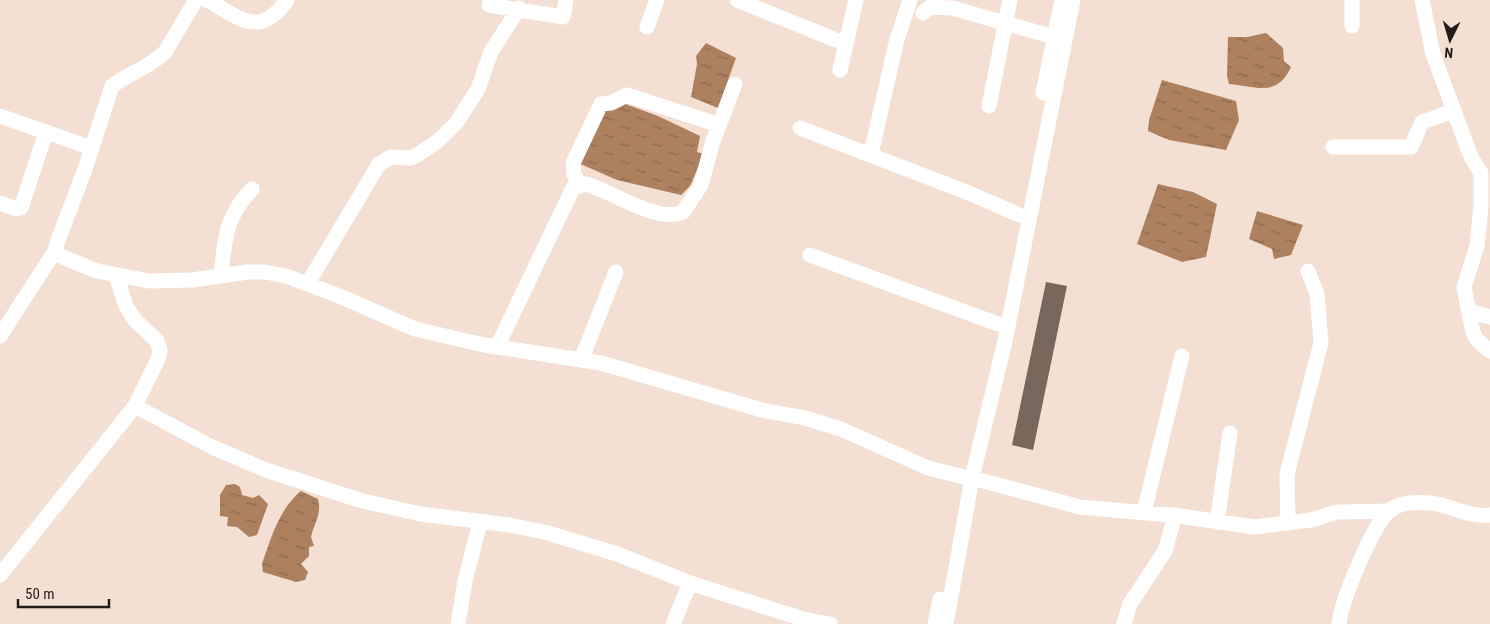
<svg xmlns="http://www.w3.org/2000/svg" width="1490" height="624" viewBox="0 0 1490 624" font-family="'Roboto Condensed',sans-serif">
	<defs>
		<pattern id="water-ripples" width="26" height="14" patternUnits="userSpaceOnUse" patternTransform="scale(1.25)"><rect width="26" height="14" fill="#ad805f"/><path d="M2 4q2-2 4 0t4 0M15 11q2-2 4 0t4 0" fill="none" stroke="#8c684d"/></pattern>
	</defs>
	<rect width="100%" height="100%" fill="#f3e0d2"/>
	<!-- water -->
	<path fill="url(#water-ripples)" d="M1266 33 1283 48 1284 61 1291 67C1277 97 1258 87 1229 84L1227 76 1228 37H1247Z
		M706 43 736 58 718 108 691 97 697 64 696 56Z
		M1162 80 1236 101 1239 120 1226 150 1169 140 1148 131 1149 120Z
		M604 96 658 116 700 136 697 152 704 154 690 186 681 195 617 180 576 162 595 109Z
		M1158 184 1193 192 1217 204 1206 257 1182 262 1137 244Z
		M1257 211 1303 225 1291 255 1274 259 1272 249 1249 239Z
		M235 484 240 487 242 495 253 498 259 495 268 504 257 535 249 537 237 527 227 526 228 517 220 516V495L226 485Z
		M301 491 318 499C322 515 314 523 311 537L314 546 309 547V556L301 564 308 572 305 580 296 582 263 572 262 564C271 538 279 509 301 491Z"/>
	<!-- building -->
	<path fill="#78675b" d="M1046 282 1067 286 1033 450 1012 445Z"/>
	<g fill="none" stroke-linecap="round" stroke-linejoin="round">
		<!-- minor -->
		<path stroke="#fff" stroke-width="15" d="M196 0 165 52C149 68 129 73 112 86L85 169 57 243 55 251 60 256 97 271 149 281 192 280 248 272H265L286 276 337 295 415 329 484 345 601 363 762 410 805 418 841 429 928 468 972 479
			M207 0C240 18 260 39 287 0
			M491 0 489 5 563 17 566 0
			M737 0 846 44
			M1352 0V26
			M1422 0 1433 54 1471 157 1481 173V207L1477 246 1464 287 1473 332 1477 340 1490 351
			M923 13 930 7 952 8 1054 37
			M647 27 657 0
			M840 70 856 0
			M1043 93 1062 0
			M989 106 1010 0
			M0 116 92 148
			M800 128 969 193 1019 215
			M1333 147H1411L1422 122 1454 111
			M871 154 896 43 910 0
			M580 184 574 175 573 163 601 104 611 103 627 95 719 125
			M0 203 16 209 21 208 46 132
			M810 255 998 324
			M221 275C225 239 225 217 252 189
			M308 283 379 164 391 157 410 158 417 155 438 141 457 122 478 89 491 52 519 8
			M1469 311 1490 317
			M0 336 55 251
			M497 347 573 188 586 184C612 191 658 224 683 212L701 185 713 141 735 84
			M581 360 616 272
			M135 406 212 447 266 470 359 500 420 514 510 525 548 533 617 554 690 583 803 619V624
			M972 478 1080 507 1180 516 1254 527 1311 520 1337 512 1390 511
			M1144 512 1182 356
			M1217 522 1230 433
			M1288 523 1287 476 1289 466 1321 343 1317 294 1308 271
			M0 575 135 406 158 359 160 350 157 341 134 319 126 306 116 275
			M803 619 830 624
			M458 624 465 581 480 522
			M673 624 690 583
			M935 624 940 599
			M946 624 972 478 1005 341 1073 0
			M1124 624 1130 604 1165 551 1175 515
			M1339 624C1341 601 1373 524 1390 510 1400 502 1419 502 1431 503 1451 505 1469 518 1490 515"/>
	</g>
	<!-- north arrow -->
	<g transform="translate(1450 40) rotate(185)" stroke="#f3e0d2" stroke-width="4" paint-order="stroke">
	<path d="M0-4L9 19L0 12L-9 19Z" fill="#221b17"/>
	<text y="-8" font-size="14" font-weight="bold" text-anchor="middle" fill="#221b17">N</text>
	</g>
	<!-- scale -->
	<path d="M18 599v8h91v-8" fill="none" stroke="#221b17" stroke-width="2.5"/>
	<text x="25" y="599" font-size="15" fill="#221b17" stroke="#f3e0d2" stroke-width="4" paint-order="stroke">50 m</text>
</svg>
